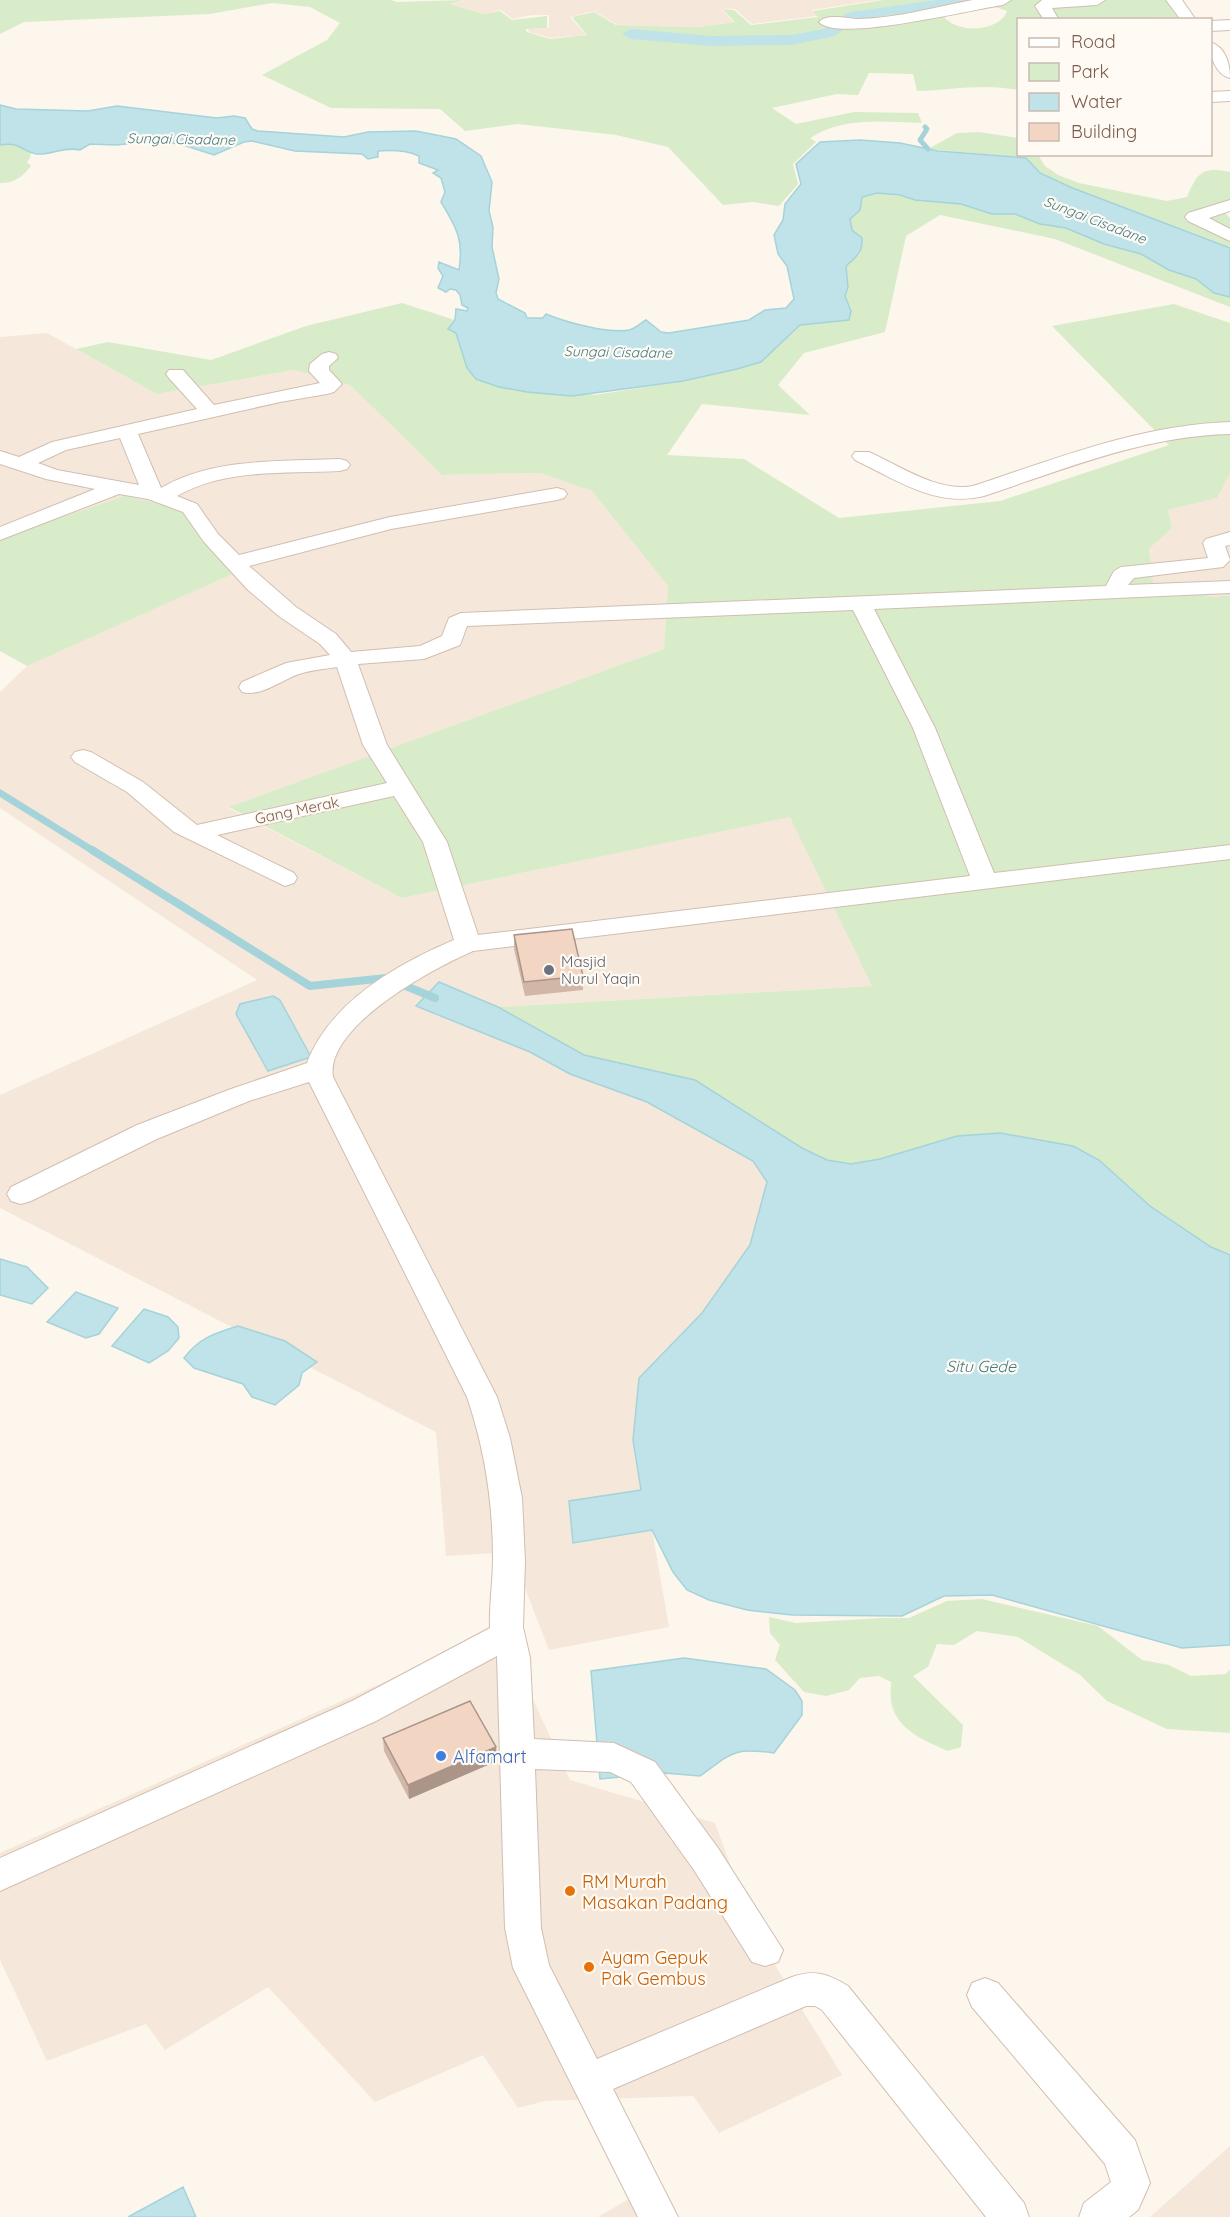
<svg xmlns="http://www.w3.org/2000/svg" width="1230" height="2217" viewBox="0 0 1230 2217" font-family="Quicksand,sans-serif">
	<rect width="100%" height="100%" fill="#fdf6ec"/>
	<!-- residential -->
	<path fill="#f5e8da" d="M466 0H878L812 10 817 16 752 24 735 9 722 10 734 22 697 27 618 25 594 11 570 17 586 35 551 38 529 32 528 29 549 28V15H532L513 19 501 10 484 14 451 4Z
		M47 333 157 394 294 370 350 385 442 475 540 473 592 491 668 586 664 649 229 808 402 898 791 816 872 986 498 1007 439 982 530 1052 570 1074 647 1102 715 1138 753 1161 767 1182 750 1245 702 1313 666 1349 633 1440 641 1490 569 1501 573 1543 652 1530 669 1627 549 1650 511 1552 446 1556 436 1432 0 1208V1095L257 980 0 808V692L27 666 235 573 0 538V337Z
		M1230 474V595L1214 597 1152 583 1149 549 1172 528 1168 510 1217 498Z
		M501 1630 570 1780 715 1823 755 1932 842 2075 719 2133 693 2096 545 2101 518 2108 483 2055 375 2102 268 1987 165 2050 146 2024 47 2061 0 1960V1853Z
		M1230 2146V2217H1150Z
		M639 2193 656 2217H598Z"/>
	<!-- green -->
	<path fill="#d8ecc9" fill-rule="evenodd" d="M0 0H391L397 2 464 0 450 4 484 14 500 11 512 20 547 16V28L526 29 527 32 550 39 587 35 572 17 594 12 616 25 698 27 735 22 723 10H734L751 25 818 17 813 11 883 0H1170L1187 17 1018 20V90C984 83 951 90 917 91L913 74 869 73 858 95 837 94 772 108 796 124 854 112 918 113 922 123C883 122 844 116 810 138L816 142 793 164 798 184 779 206 753 202 723 205 668 147 616 135 518 124 465 131 440 109 331 108 262 75 327 40 340 23 310 7 272 3 210 14 24 22 0 34ZM989 5 1007 11C999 33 954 34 943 15Z
		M979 132 1018 138V154L1038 155 1045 166 1058 175 1079 183 1167 201 1187 197C1197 173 1202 166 1230 172V203L1222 210 1230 218V248L1070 187 1040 173 1025 158 928 149 957 133Z
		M0 144 32 147 30 158 27 162 31 166C22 177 15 183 0 183Z
		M877 193 961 204 992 214H1015L1040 224 1066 228 1104 244 1141 254 1169 270 1196 279 1214 293 1230 297V307L1055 239 940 215 906 236 885 332 804 353 778 385 810 415 702 404 667 455 744 459 839 518 1000 501 1169 445 1052 326 1174 304 1230 323V474L1217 498 1168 510 1172 528 1149 549 1153 583 1214 597 1230 595V1255L1211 1247 1150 1206 1099 1160 1073 1146 1000 1133 957 1136 880 1159 851 1164 827 1160 802 1148 695 1080 584 1055 498 1007 872 986 790 817 402 898 229 807 664 649 668 586 592 491 540 473 442 475 350 385 294 370 157 394 76 349 108 342 211 360 306 326 402 303 455 320 456 333 467 368 595 395 683 381 737 369 761 362 800 325 849 320 851 311 845 296 848 286 846 266 860 254 862 238 852 230 850 219 860 210 862 197Z
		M125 496 184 510 235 573 27 666 0 651V538Z
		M982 1599 1098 1626 1142 1660 1169 1665 1191 1676 1226 1674 1230 1669V1733L1167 1729 1107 1701 1080 1675 1018 1637 977 1631 954 1645 937 1644 928 1667 913 1676 963 1725 961 1747 948 1751C926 1741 900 1732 892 1706 890 1699 891 1689 891 1682L879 1676 860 1678 849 1690 826 1696 804 1692 775 1660 780 1645 770 1633 769 1617 796 1623 882 1618H909L947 1601Z"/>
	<!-- water -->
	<path fill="#bfe3e8" stroke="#a5d3da" stroke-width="1.5" d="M0 105 16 109 88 111 117 106 217 118 234 116 245 118 252 129 258 131 344 137 368 132 416 131 456 139 481 156 492 182 489 211 493 227 492 247 499 279 496 293 498 299 525 313 527 318H543L546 314C565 322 609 334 629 330 635 329 641 323 646 320L661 332 669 333 749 320 765 310 786 308 794 299 787 266 778 254 774 235 783 220 785 204 801 184 796 164 820 142 860 140 900 143 938 151 1026 158 1040 173 1070 187 1230 248V297L1214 293 1196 279 1169 270 1141 254 1104 244 1066 228 1040 224 1015 214H992L961 204 915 200 900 195 877 193 862 197 860 210 850 219 852 230 862 238C863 253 856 257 846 266L848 287 845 296 851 311 849 320 800 325 761 362 737 369 683 381 572 396 527 392 499 387 476 379 467 368 456 333 448 329 455 320 456 309 467 311 468 308 462 305 460 295 456 290 450 289 446 292 438 288 443 276 438 268 439 262 459 270C464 239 456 227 441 202L445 192 441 178 433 173 438 170 419 163V156C406 150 392 150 378 151V157L368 159 362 154 295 151 252 141 244 142 214 155 180 144 155 141 116 145 90 144 80 150C65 146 52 155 37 154 22 152 20 141 0 145Z
		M439 982 498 1007 584 1055 695 1080 802 1148 827 1160 851 1164 880 1159 957 1136 1000 1133 1073 1146 1099 1160 1150 1206 1211 1247 1230 1255V1645L1182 1648 992 1595 944 1596 902 1616 792 1615 747 1610 709 1600 687 1590 673 1572 652 1530 573 1543 569 1501 641 1490 633 1440 639 1378 702 1313 750 1245 767 1182 753 1161 647 1102 570 1074 530 1052 416 1006Z
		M273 996 280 1000 311 1057 268 1071 236 1014 240 1004Z
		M0 1259 27 1267 48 1288 32 1304 0 1295Z
		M76 1292 118 1308 99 1334 86 1338 47 1322Z
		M144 1309 168 1317 178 1327 179 1338 168 1351 149 1363 112 1346Z
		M238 1326 285 1341 317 1362 302 1373 299 1385 275 1405 252 1397 243 1384 194 1368 184 1358C199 1338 215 1333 238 1326Z
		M684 1658 766 1669 795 1690 802 1701V1715L774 1753C733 1747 732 1753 700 1776L664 1773 600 1779 591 1671Z
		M183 2187 196 2217H128Z"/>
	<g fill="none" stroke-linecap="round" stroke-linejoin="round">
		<!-- stream-far2 -->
		<path stroke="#a5d3da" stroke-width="5" d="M925 127 927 129 920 140 928 149"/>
		<!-- stream-far1 -->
		<path stroke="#a5d3da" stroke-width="7" d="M0 793 95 852"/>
		<!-- stream -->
		<path stroke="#a5d3da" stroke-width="8" d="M92 850 310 986 386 978 435 998"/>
		<!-- canal -->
		<path fill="#bfe3e8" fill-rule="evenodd" d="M937 0H991L983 5 888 15 856 21 835 36 792 45 711 46 630 39 622 34 630 29 711 36 792 35 824 29 845 14 851 12Z"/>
		<defs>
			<path id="minor" d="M973 0H1011L1003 5C973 9 837 43 819 22 827 13 848 19 859 19 898 18 935 7 973 0Z
				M1042 0H1105L1097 5 1052 8 1059 20H1044L1035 6Z
				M1166 0H1182L1196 20H1181Z
				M1230 20V30L1210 31V21Z
				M1210 42C1226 47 1230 64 1230 78 1215 74 1210 56 1210 42Z
				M1230 91V101L1210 102V92Z
				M1230 200V211L1209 218 1230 229V241L1188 221 1185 217 1188 213Z
				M329 352 336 354 338 358 329 366V370L342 384 334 392 327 394 280 402 138 434 161 488C215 457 280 462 340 459L347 461 350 465 347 469 340 471C286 474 225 468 177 496L197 504 218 534 239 555 390 517 557 488 564 490 567 494 564 498 557 500 391 529 249 566 296 607 336 634 351 652 420 646 442 636 449 618 461 613 1106 586 1114 571 1121 567 1208 558 1203 543 1206 539 1230 532V545L1225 546 1230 560 1223 567 1134 578 1128 585 1230 581V593L874 609 935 728 994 873 1230 845V859L473 951C434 968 325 1026 333 1077L497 1397 510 1438 522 1498 525 1561 523 1627 530 1658 534 1739 614 1743 655 1762 718 1848 783 1950 778 1962 765 1966 752 1962 694 1870 631 1782 610 1772 535 1769 541 1928 549 1965 597 2059 792 1977C814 1969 828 1974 848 1986L1024 2203 1029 2217H986L822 2010 815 2006H806L613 2089 678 2217H638L513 1968 505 1928 497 1656 376 1721 0 1891V1858L352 1701 490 1628C489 1605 493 1582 493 1559 493 1503 485 1450 467 1397L309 1082 249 1101 157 1139 31 1201 21 1204 11 1201 7 1194 11 1187 137 1125 231 1089 307 1063C330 1002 397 964 454 940L423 842 394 796 217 835 294 873 297 878 294 883 285 886 174 832 127 792 75 762 71 757 75 752 83 750 91 752 143 782 197 825 387 783 363 745 337 667C325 669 311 670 299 674 281 680 262 697 242 692L239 687 242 682 286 663 330 655 320 644 280 617 248 590 204 542 183 512 148 499 119 494 0 540V527L95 489 46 479 0 464V451L19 457 52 442 197 409 169 378 166 374 169 370H183L214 405 320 383 309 371 310 364 322 354ZM120 438 139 485 57 470 38 463 66 450ZM853 610 913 728 970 876 478 935 447 842 387 745 358 664 424 659 460 645 467 626Z
				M1230 422V434C1144 436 1065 469 984 496 936 508 897 480 855 460L852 456 855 452H869C902 467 937 492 973 486 1058 458 1140 425 1230 422Z
				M985 1978 998 1983 1135 2140 1150 2183 1138 2210 1129 2217H1079L1084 2203 1111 2182 1105 2164 972 2007 967 1995 972 1983Z"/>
		</defs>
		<!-- minor casing -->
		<use href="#minor" stroke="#d1beb0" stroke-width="2"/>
		<!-- minor -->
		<use href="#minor" fill="#fff" fill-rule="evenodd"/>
	</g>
	<!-- wall -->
	<path fill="#d1b7a8" d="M514 935 583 976V990L525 996 514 949Z
		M383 1738 496 1747 497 1761 409 1799 384 1751Z"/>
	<!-- shaded-wall -->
	<path fill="#aa9588" d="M496 1747 497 1761 409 1799 408 1785Z"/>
	<!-- building -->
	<path fill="#f3d5c3" stroke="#aa9588" stroke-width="1.5" d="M572 929 583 976 524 982 514 935Z
		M470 1701 496 1747 408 1785 383 1738Z"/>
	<!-- markers -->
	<circle fill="#6b7280" stroke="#fffaf3" stroke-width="2" cx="549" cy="970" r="6"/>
	<circle fill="#3f7fe0" stroke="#fffaf3" stroke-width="2" cx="441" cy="1756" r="6"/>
	<g fill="#e8710a" stroke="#fffaf3" stroke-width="2">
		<circle cx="570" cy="1891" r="6"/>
		<circle cx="589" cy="1967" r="6"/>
	</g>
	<g text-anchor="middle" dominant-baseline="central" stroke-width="4.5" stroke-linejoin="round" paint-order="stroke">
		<!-- far-water labels -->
		<g font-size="14" font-style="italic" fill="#437c86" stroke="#fffaf3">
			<text transform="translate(181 139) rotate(1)">Sungai Cisadane</text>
			<text transform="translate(1095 220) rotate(21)">Sungai Cisadane</text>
			<text transform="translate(618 352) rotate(1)">Sungai Cisadane</text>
		</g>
		<!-- street labels -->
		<g font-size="15" fill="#7a5c4d" stroke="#fffaf3">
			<text transform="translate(297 810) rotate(-12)">Gang Merak</text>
		</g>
		<!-- worship labels -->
		<g font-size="15" fill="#5b616d" stroke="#fffaf3" text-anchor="start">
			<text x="561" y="961">Masjid<tspan x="561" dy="17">Nurul Yaqin</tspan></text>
		</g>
		<!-- water labels -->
		<g font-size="16" font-style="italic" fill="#437c86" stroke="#fffaf3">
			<text x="981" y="1366">Situ Gede</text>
		</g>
		<!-- near-shop labels -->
		<g font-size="18" fill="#366cbe" stroke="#fffaf3" text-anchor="start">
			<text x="453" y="1756">Alfamart</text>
		</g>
		<!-- near-food labels -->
		<g font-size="18" fill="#c56008" stroke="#fffaf3" text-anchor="start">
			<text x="582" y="1881">RM Murah<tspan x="582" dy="21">Masakan Padang</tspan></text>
			<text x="601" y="1957">Ayam Gepuk<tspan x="601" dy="21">Pak Gembus</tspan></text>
		</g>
	</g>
	<!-- legend -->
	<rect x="1017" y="18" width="195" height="138" fill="#fffaf3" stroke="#cabbb1" stroke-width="1.5"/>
	<rect x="1029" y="38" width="30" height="9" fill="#ffffff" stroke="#cabbb1" stroke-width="1.5"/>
	<text x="1071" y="48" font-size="18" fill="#7a5c4d">Road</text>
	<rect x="1029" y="63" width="30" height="18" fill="#d8ecc9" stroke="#cabbb1" stroke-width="1.5"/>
	<text x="1071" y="78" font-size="18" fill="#7a5c4d">Park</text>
	<rect x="1029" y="93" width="30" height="18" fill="#bfe3e8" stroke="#cabbb1" stroke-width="1.5"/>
	<text x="1071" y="108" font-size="18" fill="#7a5c4d">Water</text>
	<rect x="1029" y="123" width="30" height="18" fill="#f3d5c3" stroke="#cabbb1" stroke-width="1.5"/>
	<text x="1071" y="138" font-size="18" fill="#7a5c4d">Building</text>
</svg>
